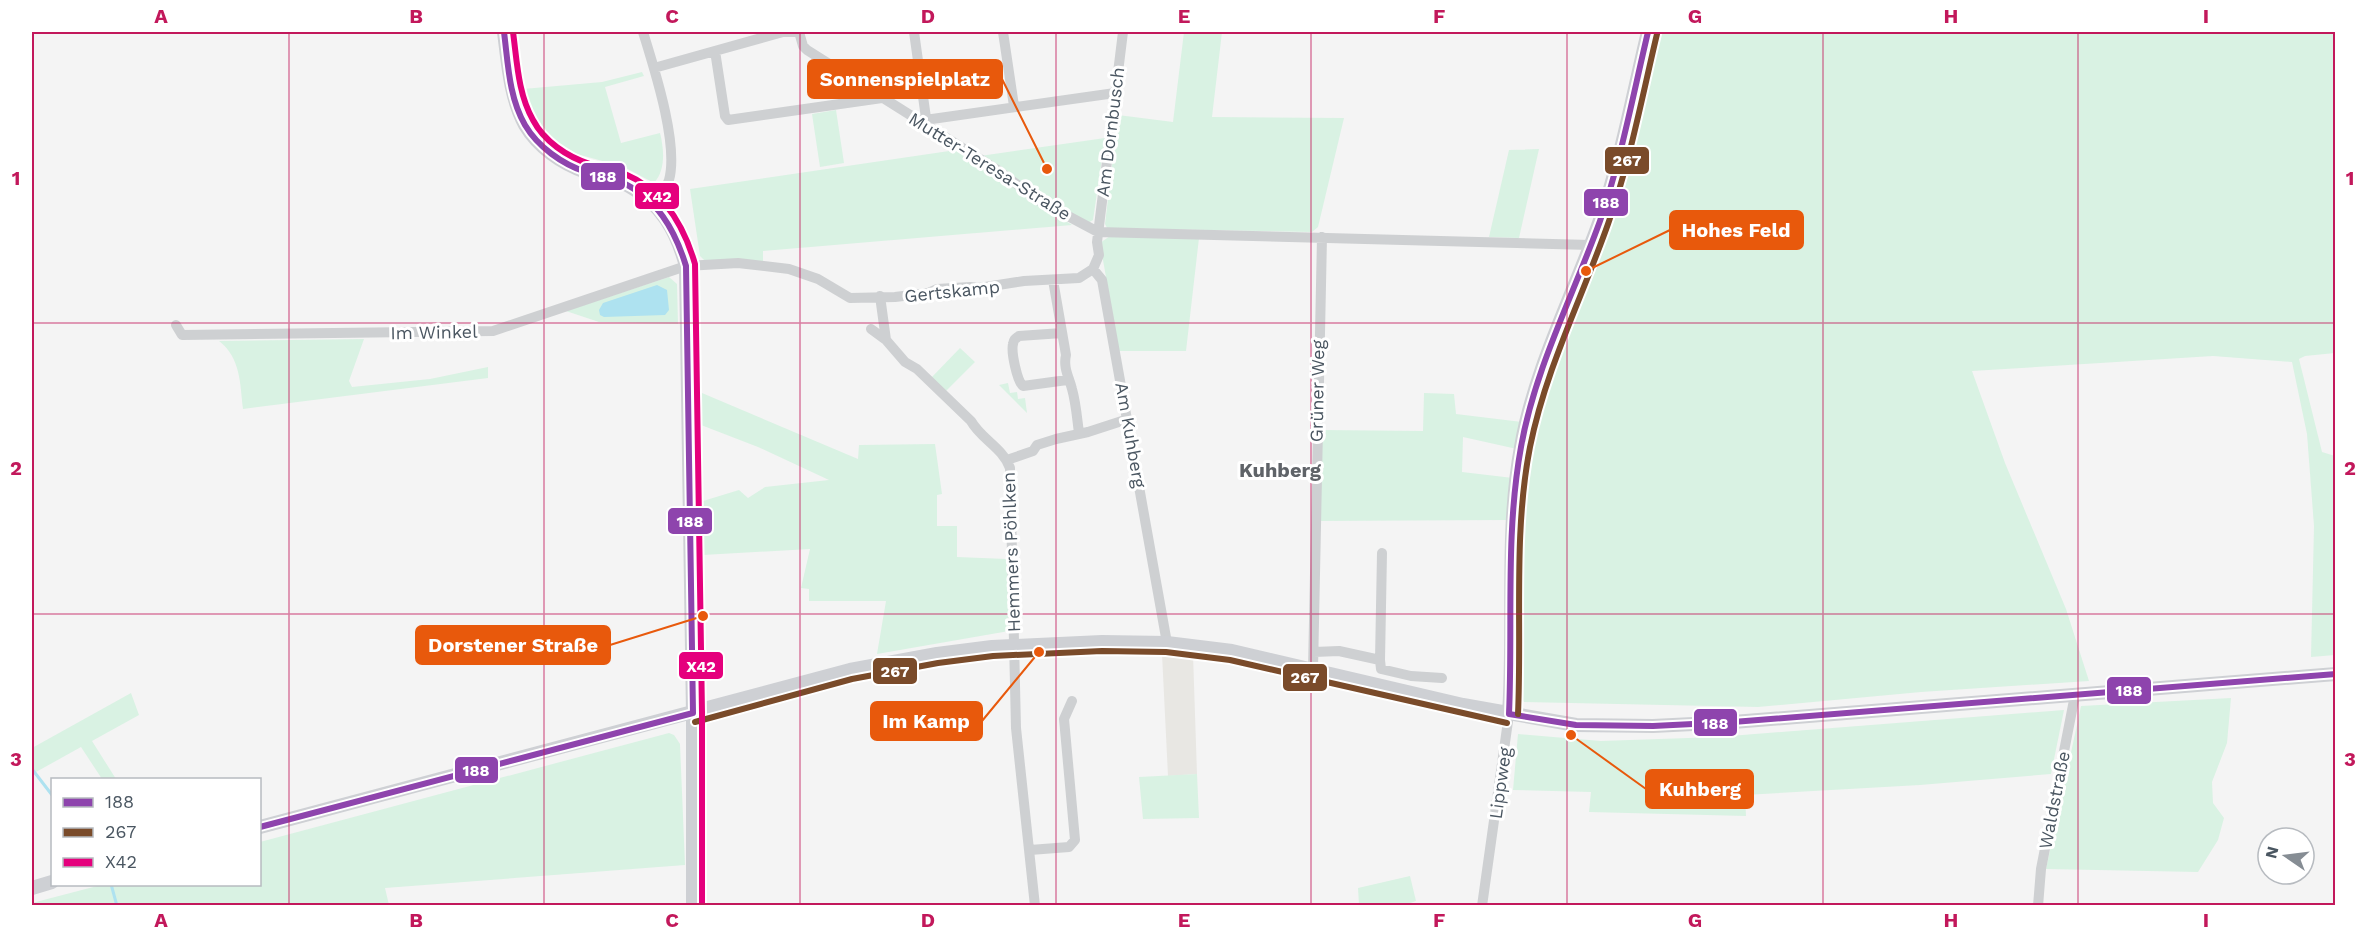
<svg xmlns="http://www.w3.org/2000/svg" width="2367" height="937" viewBox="0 0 2367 937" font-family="'Work Sans',sans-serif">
	<rect width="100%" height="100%" fill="#f4f4f4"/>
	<!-- commercial -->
	<path fill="#e8e7e3" d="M1162 654H1193L1197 774 1168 776Z"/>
	<!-- green -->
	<path fill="#d9f2e3" d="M1184 32H1222L1212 117 1344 118 1318 227 1312 232 1107 228 1105 224 1118 115 1173 122Z
		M1658 32H2335V353L2305 356 2299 359 2322 452 2335 456V655L2311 657 2314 526 2307 434 2292 362 2213 356 1972 371 2005 463 2066 609 2089 681 1921 692 1758 707 1524 702 1521 698V521L1529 450 1543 393 1616 205Z
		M642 72 644 76 605 87 621 143 660 133C664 149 666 170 654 183L624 167 577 154 558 142 541 126 523 89 602 82Z
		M836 110 844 163 820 167 812 114Z
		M1105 138 1093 220 1086 224 980 156Z
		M1539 149 1519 238 1489 237 1509 150Z
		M956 150 1072 225 763 251V261L704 260 700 256 690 189Z
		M1110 236 1199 238 1186 351H1119L1100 243Z
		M669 277 677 284 678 324 599 322 566 311Z
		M364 339 349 381 352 387 430 379 488 367V378L243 409C240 384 241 358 219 341Z
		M960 348 975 362 945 392 931 378Z
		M1008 383 1010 393 1017 392 1018 399 1025 398 1027 413 999 385Z
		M702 393 858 459 859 445 935 444 942 494 937 495V526H957V557L1007 559 1009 631 877 654 886 601H809V589L801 588 810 549 703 555V501L739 490 748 498 765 487 829 480 758 447 701 425Z
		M1424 393 1454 394 1456 414 1522 422 1517 449 1463 437 1462 472 1513 478 1508 520 1318 521 1321 430 1423 431Z
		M131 693 139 715 92 741 116 779H102L81 747 36 772 32 767V748Z
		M2231 698 2227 743 2212 782 2213 803 2224 818 2218 840 2198 872 2046 869 2081 706Z
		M2064 710 2051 774 1920 785 1745 795 1746 816 1589 812 1591 792 1513 790 1518 734 1601 741 1717 737Z
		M669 733 674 735 680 744 685 865 385 888 389 905H32V903L101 885 260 884V842Z
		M1197 774 1199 818 1143 819 1139 777Z
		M1410 876 1416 901 1405 905H1359L1358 888Z"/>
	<!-- water -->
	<path fill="#aee2f0" d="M657 285 667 290 669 310 665 315 604 317 600 315 599 310 603 303Z"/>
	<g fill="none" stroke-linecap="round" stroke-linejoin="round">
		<!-- stream -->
		<path stroke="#aee2f0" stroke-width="3" d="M32 769 52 795
			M111 884 117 906"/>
		<!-- street -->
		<path stroke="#ced0d2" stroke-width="10" d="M643 32C654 68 679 144 669 180 666 189 659 197 654 204
			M799 32 803 46 807 50 999 171 1038 200 1098 232 1591 245
			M914 32 926 118
			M1003 32 1014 106
			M1123 32 1097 242 1099 255 1093 269 1102 280 1167 643
			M715 51 725 116 728 120 882 98
			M654 68 783 32H800
			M918 121 1115 93
			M1053 280 1066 355C1063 368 1069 377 1072 389 1076 403 1077 418 1079 433
			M880 296 886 340
			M176 325 182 335 493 331 686 266 738 263 789 269 818 279 850 298 895 297 928 293 937 289 970 287 979 288 1024 281 1079 278 1093 269
			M871 329 886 340 905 362 917 369 971 421C981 439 1003 448 1010 468L1016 728 1035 906
			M1062 333 1019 336C1015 339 1014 339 1013 344 1011 352 1017 381 1023 386L1067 380
			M1007 460 1033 451 1037 445 1056 439 1088 432 1128 419
			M1314 652 1339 651 1380 660 1381 669 1411 676 1442 678
			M1380 660 1382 553
			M1313 670 1322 237
			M1030 850 1069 847 1075 840 1064 719 1072 701
			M1482 906 1509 714
			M2038 906 2041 869 2075 695"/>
		<!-- secondary -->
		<path stroke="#ced0d4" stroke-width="14" d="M504 32C508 63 510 97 525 125 538 147 562 164 586 172 600 176 616 178 629 186 661 203 677 232 686 266L693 713V906
			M1509 714C1515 625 1505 535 1521 447 1535 367 1573 296 1600 220 1621 160 1633 94 1648 32
			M260 827 850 670 937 654 992 647 1102 642 1167 643 1232 651 1463 705 1576 725 1653 726 1733 722 2336 674
			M32 888 52 882"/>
		<defs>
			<path id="bus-1" d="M504 32C508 63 509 98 525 125 538 147 562 164 586 172 598 176 610 177 621 182 657 198 675 230 686 266L693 713
				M1509 714 1576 725 1653 726 1733 722 2336 674
				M1509 714C1513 625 1505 535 1521 447 1535 368 1573 296 1600 221 1621 160 1633 95 1648 32
				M260 827 693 713"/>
			<path id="bus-2" d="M702 713V906
				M1518 714C1522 626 1513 534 1530 447 1546 368 1582 298 1608 224 1630 162 1642 97 1657 34
				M695 722 852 679 938 663 993 656 1102 651 1166 652 1230 660 1507 723"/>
			<path id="bus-3" d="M513 32C517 61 518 94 533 120 544 141 567 157 590 164 601 167 613 169 625 174 663 190 684 226 695 264L702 713V906"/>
		</defs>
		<!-- bus-1 casing -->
		<use href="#bus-1" stroke="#fff" stroke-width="10"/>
		<!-- bus-2 casing -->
		<use href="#bus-2" stroke="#fff" stroke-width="10"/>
		<!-- bus-3 casing -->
		<use href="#bus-3" stroke="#fff" stroke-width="10"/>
		<!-- bus-1 -->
		<use href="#bus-1" stroke="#8e44ad" stroke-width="6"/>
		<!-- bus-2 -->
		<use href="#bus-2" stroke="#7a4b2a" stroke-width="6"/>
		<!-- bus-3 -->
		<use href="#bus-3" stroke="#e5007d" stroke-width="6"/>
	</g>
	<!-- grid -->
	<path fill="none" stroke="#c2185b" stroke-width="1.5" stroke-opacity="0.55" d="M289 32V906M544 32V906M800 32V906M1056 32V906M1311 32V906M1567 32V906M1823 32V906M2078 32V906M32 323H2336M32 614H2336"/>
	<g text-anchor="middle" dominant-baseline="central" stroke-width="6" stroke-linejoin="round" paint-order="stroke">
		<!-- street labels -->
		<g font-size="18" fill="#4a5661" stroke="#fff">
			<text transform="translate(1110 132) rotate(-83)">Am Dornbusch</text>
			<text transform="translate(990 166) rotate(32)">Mutter-Teresa-Straße</text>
			<text transform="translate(952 291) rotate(-6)">Gertskamp</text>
			<text transform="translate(434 332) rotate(-1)">Im Winkel</text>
			<text transform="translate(1317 391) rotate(-89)">Grüner Weg</text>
			<text transform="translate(1131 435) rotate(80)">Am Kuhberg</text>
			<text transform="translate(1011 552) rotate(-92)">Hemmers Pöhlken</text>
			<text transform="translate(1500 783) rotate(-82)">Lippweg</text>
			<text transform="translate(2054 800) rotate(-79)">Waldstraße</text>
		</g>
		<!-- neighbourhood labels -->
		<g font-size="20" font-weight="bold" fill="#5f6368" stroke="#fff">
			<text x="1280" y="470">Kuhberg</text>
		</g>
	</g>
	<!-- callouts -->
	<path fill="none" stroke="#e8590c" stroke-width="2" d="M1047 169L1002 79M1586 271L1670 230M703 616L610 645M1039 652L982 721M1571 735L1646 789"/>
	<g fill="#e8590c" stroke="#fff" stroke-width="2">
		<circle cx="1047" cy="169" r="6"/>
		<circle cx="1586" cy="271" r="6"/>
		<circle cx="703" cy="616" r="6"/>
		<circle cx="1039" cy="652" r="6"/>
		<circle cx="1571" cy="735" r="6"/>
	</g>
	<g fill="#e8590c" stroke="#e8590c" stroke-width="2">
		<rect x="808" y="60" width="194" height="38" rx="6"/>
		<rect x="1670" y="211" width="133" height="38" rx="6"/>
		<rect x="416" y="626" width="194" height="38" rx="6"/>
		<rect x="871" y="702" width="111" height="38" rx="6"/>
		<rect x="1646" y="770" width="107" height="38" rx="6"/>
	</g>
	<g font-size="20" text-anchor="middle" font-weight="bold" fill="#fff">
		<text x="905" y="86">Sonnenspielplatz</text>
		<text x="1736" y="237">Hohes Feld</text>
		<text x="513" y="652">Dorstener Straße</text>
		<text x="926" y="728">Im Kamp</text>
		<text x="1700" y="796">Kuhberg</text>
	</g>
	<g stroke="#fff" stroke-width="2">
		<rect x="1604" y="146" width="46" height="29" rx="6" fill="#7a4b2a"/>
		<rect x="580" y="162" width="46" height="29" rx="6" fill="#8e44ad"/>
		<rect x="634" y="182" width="46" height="28" rx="6" fill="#e5007d"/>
		<rect x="1583" y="188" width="46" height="29" rx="6" fill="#8e44ad"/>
		<rect x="667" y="507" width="46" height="28" rx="6" fill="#8e44ad"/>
		<rect x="678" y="651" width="46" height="29" rx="6" fill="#e5007d"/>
		<rect x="872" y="657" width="46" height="28" rx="6" fill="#7a4b2a"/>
		<rect x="1282" y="663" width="46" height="29" rx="6" fill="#7a4b2a"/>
		<rect x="2106" y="676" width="46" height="29" rx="6" fill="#8e44ad"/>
		<rect x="1693" y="708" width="45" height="29" rx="6" fill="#8e44ad"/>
		<rect x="454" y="756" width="45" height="28" rx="6" fill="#8e44ad"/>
	</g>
	<g font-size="16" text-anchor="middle" font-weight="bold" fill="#fff">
		<text x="1627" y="166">267</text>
		<text x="603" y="182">188</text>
		<text x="657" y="202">X42</text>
		<text x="1606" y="208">188</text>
		<text x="690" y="527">188</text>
		<text x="701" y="672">X42</text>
		<text x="895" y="677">267</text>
		<text x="1305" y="683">267</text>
		<text x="2129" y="696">188</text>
		<text x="1715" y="729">188</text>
		<text x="476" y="776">188</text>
	</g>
	<!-- border -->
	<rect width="2367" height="937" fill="none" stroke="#ffffff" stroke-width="66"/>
	<!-- legend -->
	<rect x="51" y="778" width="210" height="108" fill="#ffffff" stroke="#b7bbc0" stroke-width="1.5"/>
	<rect x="63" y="798" width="30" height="9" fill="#8e44ad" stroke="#b7bbc0" stroke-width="1.5"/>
	<text x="105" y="808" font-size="18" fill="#4a5661">188</text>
	<rect x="63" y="828" width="30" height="9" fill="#7a4b2a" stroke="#b7bbc0" stroke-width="1.5"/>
	<text x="105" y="838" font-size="18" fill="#4a5661">267</text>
	<rect x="63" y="858" width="30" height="9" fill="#e5007d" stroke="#b7bbc0" stroke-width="1.5"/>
	<text x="105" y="868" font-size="18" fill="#4a5661">X42</text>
	<!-- north arrow -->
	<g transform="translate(2286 856) rotate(284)"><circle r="28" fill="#ffffff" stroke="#b7bbc0" stroke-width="1.5"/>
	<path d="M0-4.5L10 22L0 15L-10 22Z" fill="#868d94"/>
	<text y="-9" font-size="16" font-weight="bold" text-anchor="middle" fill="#4a5661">N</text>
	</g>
	<rect x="33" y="33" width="2301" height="871" fill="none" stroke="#c2185b" stroke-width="2"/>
	<g font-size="20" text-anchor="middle" font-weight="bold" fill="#c2185b">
		<text x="161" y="23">A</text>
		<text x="416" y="23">B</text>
		<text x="672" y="23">C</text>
		<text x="928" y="23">D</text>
		<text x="1184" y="23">E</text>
		<text x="1439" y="23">F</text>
		<text x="1695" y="23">G</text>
		<text x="1951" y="23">H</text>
		<text x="2206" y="23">I</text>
		<text x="16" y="185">1</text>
		<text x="2350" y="185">1</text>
		<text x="16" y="475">2</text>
		<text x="2350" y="475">2</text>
		<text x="16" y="766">3</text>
		<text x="2350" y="766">3</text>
		<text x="161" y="927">A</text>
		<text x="416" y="927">B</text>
		<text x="672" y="927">C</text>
		<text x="928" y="927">D</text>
		<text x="1184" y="927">E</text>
		<text x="1439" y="927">F</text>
		<text x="1695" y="927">G</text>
		<text x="1951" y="927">H</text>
		<text x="2206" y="927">I</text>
	</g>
</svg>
